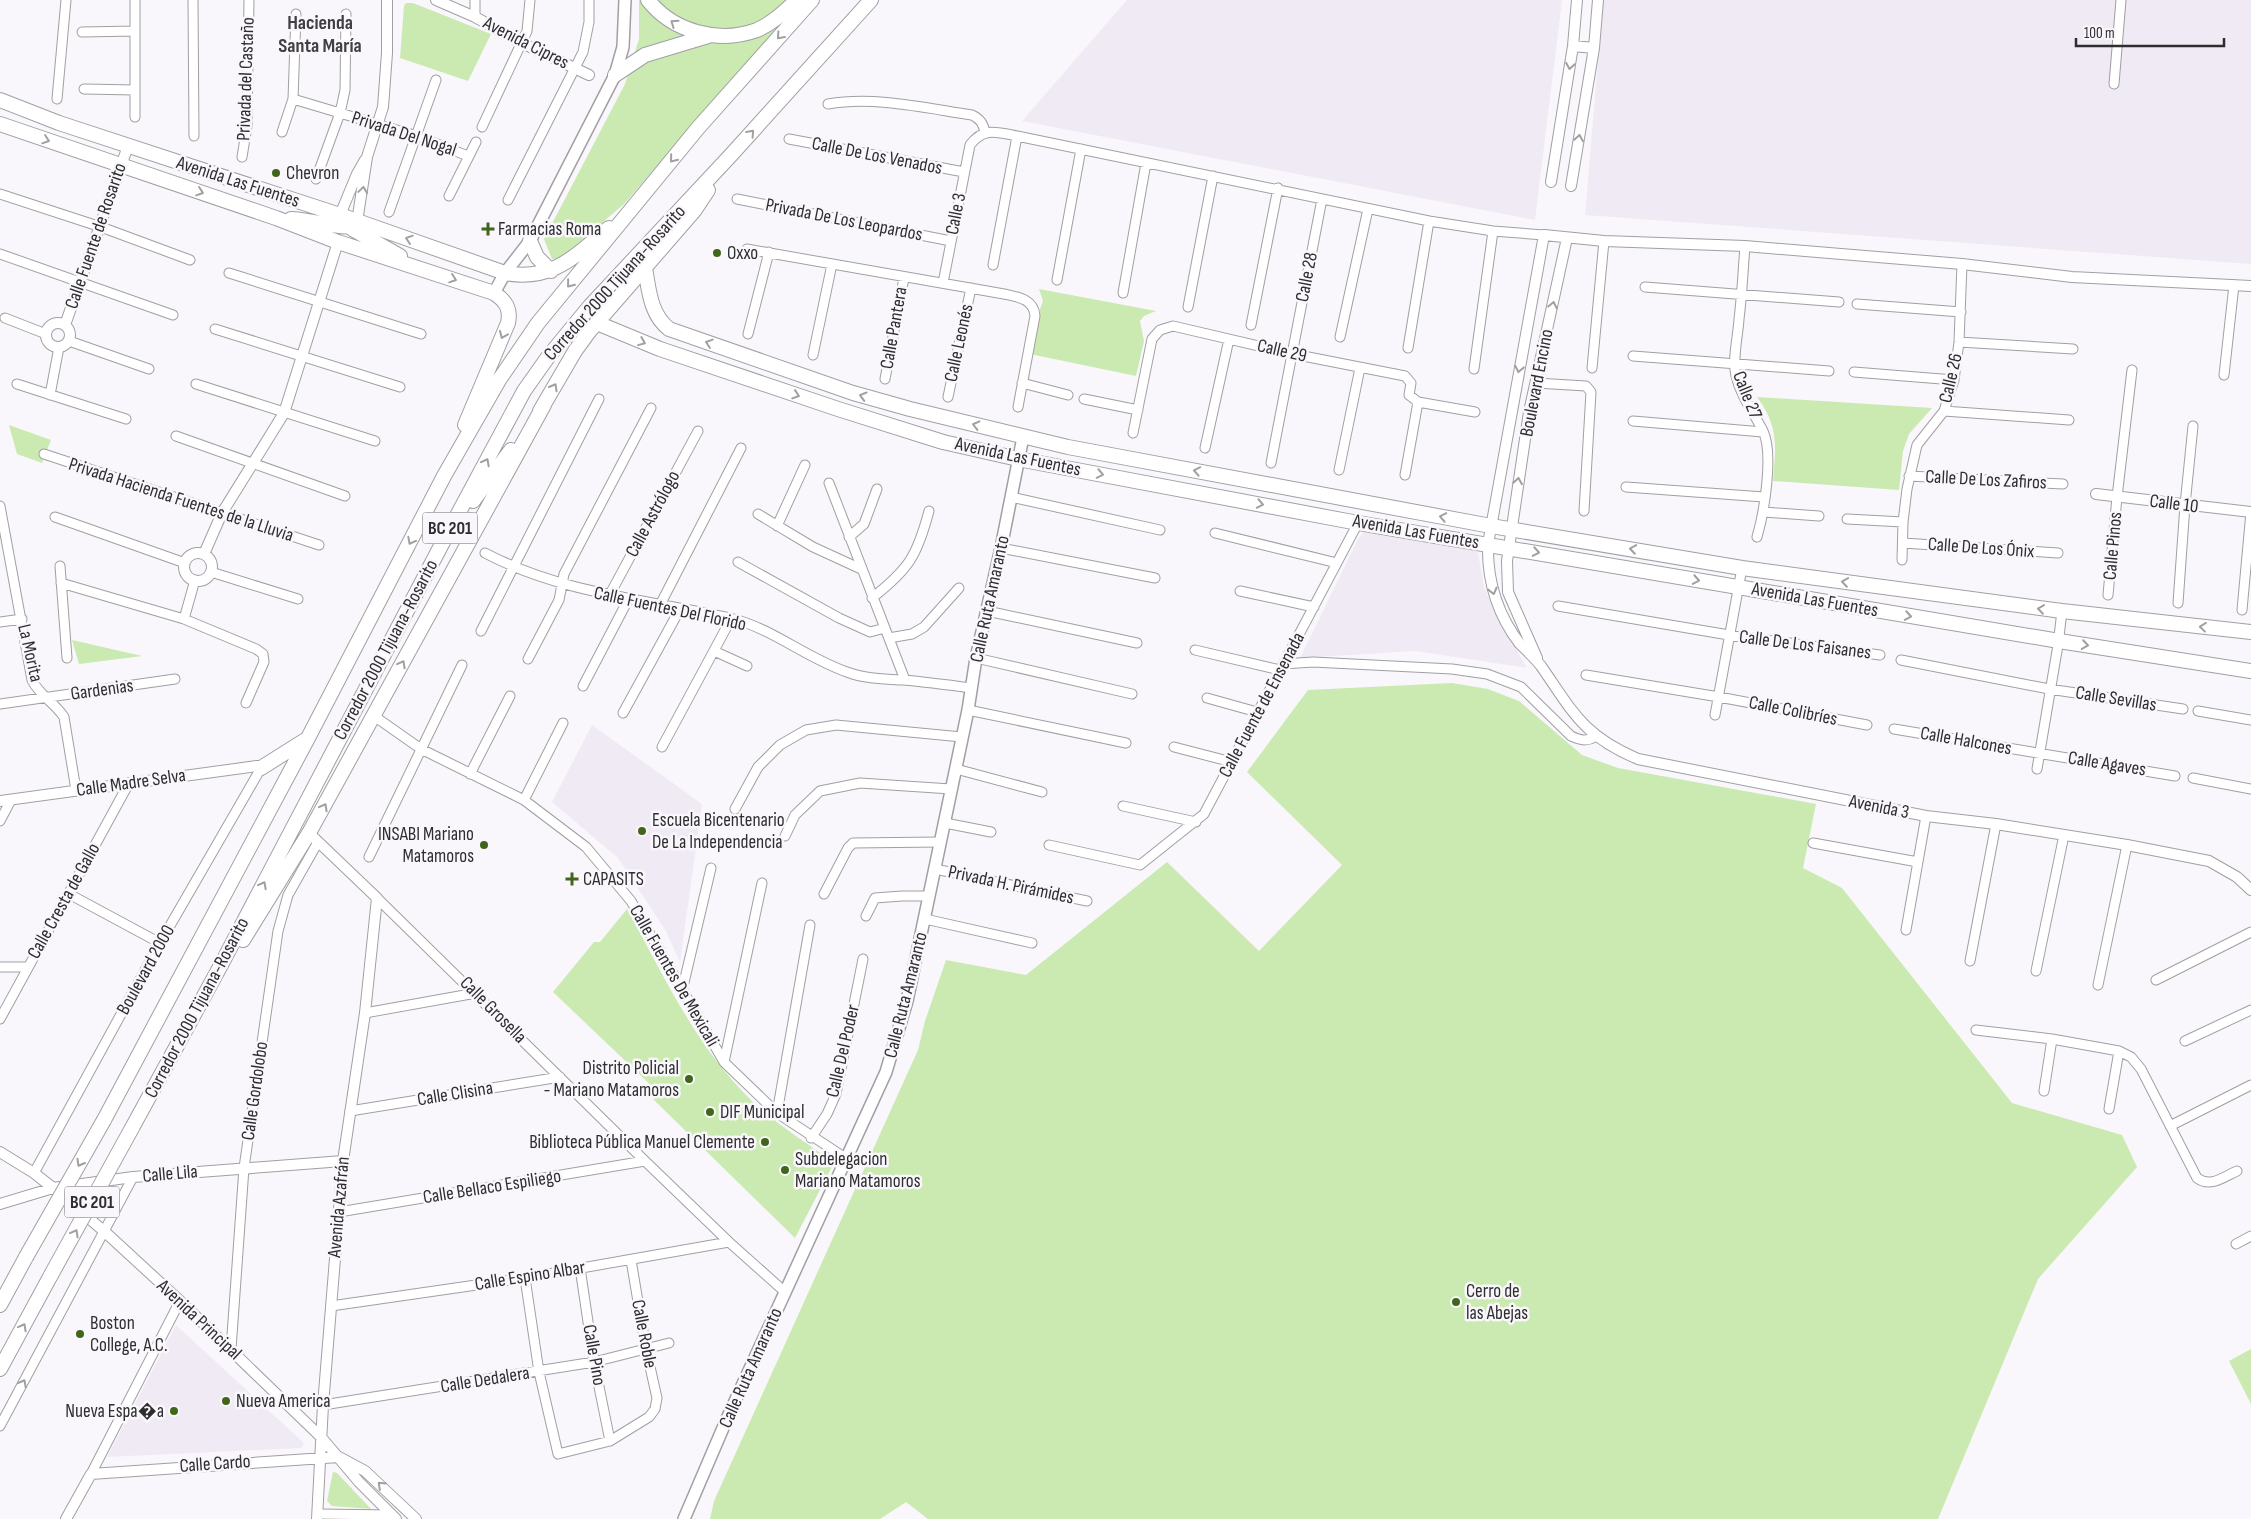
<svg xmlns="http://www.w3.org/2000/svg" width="2251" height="1519" viewBox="0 0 2251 1519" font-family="'Sofia Sans Condensed',sans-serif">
	<rect width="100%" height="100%" fill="#f9f7fb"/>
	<!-- built -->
	<path fill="#f0eaf5" d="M1127 0H1562L1535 220 1022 121Z
		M1603 0H2251V264L1585 215Z
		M1365 530 1474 549 1478 553 1484 587 1496 615 1527 668 1415 651 1300 658 1358 539Z
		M592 725 702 804 680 962 666 931 618 858 552 802Z
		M176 1325 304 1443 301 1448 107 1457Z"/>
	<!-- green -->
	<path fill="#caeab1" d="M639 0H801L624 204 561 258 552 259 544 239 625 84 639 39Z
		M406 3H413L491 34 468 81 400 58 404 6Z
		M1039 289 1156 311 1144 316 1140 321 1144 341 1136 376 1030 354 1037 318 1043 301Z
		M1757 397 1932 408 1909 434 1903 451 1899 490 1773 481C1776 446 1779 427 1757 397Z
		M9 425 51 440 42 463 17 454Z
		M72 640 142 656 79 664Z
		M1452 683 1488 689 1519 701 1582 755 1618 768 1816 804 1803 868 1842 888 2012 1103 2122 1135 2137 1167 2038 1279 1938 1519H928L906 1502 880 1519H710L714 1501 918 1050 925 1021 946 960 1026 975 1167 862 1259 951 1342 865 1247 772 1308 690Z
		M627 909C664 976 696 1047 752 1101 776 1124 807 1143 834 1163L795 1238 653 1099 658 1092 553 992 594 942H600Z
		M2251 1349V1404L2229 1361Z
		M333 1472 337 1473 371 1509 332 1506 327 1501Z"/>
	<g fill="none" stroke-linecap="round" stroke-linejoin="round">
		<defs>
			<path id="minor" d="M135 0V117
				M193 0 194 136
				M475 17V0
				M82 32 135 31
				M2114 84 2121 0
				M84 89 135 90
				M57 99 66 0
				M293 99 417 136 468 156
				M828 104C875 96 925 108 972 115 980 119 983 123 985 132
				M482 127 527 31 530 0
				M282 132 293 99 296 14
				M789 139 964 172
				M242 157 247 126 249 0
				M316 179 340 113 345 90 346 14
				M0 194 101 227 190 260
				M449 196 476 142
				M737 199 951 241
				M508 200 583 52 589 22V0
				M389 212 436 80
				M1745 246C1743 271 1742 295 1739 319 1738 337 1732 359 1736 376 1741 397 1754 413 1763 431 1774 454 1764 513 1757 537
				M747 249 1004 294C1018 297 1034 299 1035 316L1018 407
				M0 254 173 315
				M993 265 1017 136
				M229 273 421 334
				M1057 280 1081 149
				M943 283 970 145C983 127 997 132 1017 136L1429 221 1493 231 1544 235
				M1645 287 1839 302
				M1123 293 1146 163
				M1857 304 1961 312
				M1188 307 1213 176
				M5 318 46 334
				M1251 325 1278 188
				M215 329 400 387
				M748 334 769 252
				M1340 337 1368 209
				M69 341 149 369
				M1959 342 2073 349
				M1408 348 1429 221
				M813 355 832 264
				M1633 356 1829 371
				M1592 368 1604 241
				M1474 369 1493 231
				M1854 372 1954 380
				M2224 375 2234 285
				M885 379 904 278
				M1022 383 1068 395
				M1536 383 1586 386 1591 392 1584 511
				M17 384 126 419
				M196 384 375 441
				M50 395 59 347
				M948 397 971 288
				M1084 399 1138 410
				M1944 411 2069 420
				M1633 421 1763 432
				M1133 433 1152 339 1160 330 1173 326 1293 354 1405 376 1411 383 1409 395 1418 402 1475 412
				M176 436 345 496
				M1205 448 1229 339
				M44 454 319 545
				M1271 463 1322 199
				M1339 470 1360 368
				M1405 475 1418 402
				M1909 476 2063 484
				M829 483 905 680
				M1626 487 1764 497
				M1011 497 1160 530
				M0 506 32 680C39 695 55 703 64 717L76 790
				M1764 512 1819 516
				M758 514 813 547 861 569
				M55 517 185 563
				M1847 519 1903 522
				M777 526 805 465
				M1215 533 1337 563
				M849 537 864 524 877 489
				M1903 543 2058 553
				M1001 548 1155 578
				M485 553C563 594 646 599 730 618 772 628 806 658 847 672 865 679 885 679 903 680 926 682 949 685 971 688
				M1902 560 1903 522 1907 489 1917 445 1944 411 1954 380 1959 342 1962 264
				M738 562 839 618 870 632 885 628
				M60 566 67 658
				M211 572 298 599
				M61 583 184 619 256 649 263 654 264 662 246 703
				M1240 591 1314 607
				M2108 595 2117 497 2132 370
				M609 596 698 431
				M872 598C909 569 917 556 929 511
				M2178 603 2185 505 2193 426
				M660 605 741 448
				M1558 606 1729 635 1880 655
				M2242 610 2251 512
				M987 611 1137 643
				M184 619 195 580
				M0 622 22 619
				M481 631 599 399
				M889 638 912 634 924 627 959 588
				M1195 650 1280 670
				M714 651 747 666
				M976 658 1132 694
				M528 659 559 600 564 574 651 408
				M1901 660 2049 689 2183 709
				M1283 664 1313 662 1452 669 1487 674 1521 687 1571 736C1580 740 1586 742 1595 737
				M1586 675 1719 697 1867 725
				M583 686 628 600
				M1207 698 1257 712
				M0 704 175 679
				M968 710 1126 743
				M2198 711 2251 720
				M623 713 680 609
				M1715 715 1742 568
				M374 716 421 749 524 800 586 847 631 901 724 1062 777 1113 847 1159
				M1894 729 2175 776
				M662 747 731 619
				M1174 747 1232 762
				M956 769 1042 792
				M2037 769 2058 645 2062 611
				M470 774 510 696
				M2193 778 2251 789
				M524 800 563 723
				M1123 806 1196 822
				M735 809 758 767 780 745 806 730 836 725 962 737
				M0 821 11 800
				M945 823 991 832
				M785 836 795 815 820 791 860 783 951 789
				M1813 843 1918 862
				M1049 845 1140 865 1204 814 1358 523
				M369 857 462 665
				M935 869 1087 901
				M69 894 160 943
				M824 894 848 848 853 843 940 842
				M377 898 645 1161 729 1242 785 1292
				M866 916 875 898 902 896H929
				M925 919 1032 943
				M1906 930 1926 816
				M1970 961 1996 824
				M0 967H27
				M2036 971 2064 835
				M2156 980 2251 932
				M2098 985 2127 845
				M682 991 711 868
				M365 1013 476 993
				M0 1019 129 783
				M1976 1030 2052 1039 2119 1051 2131 1057 2141 1069 2197 1178C2211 1188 2223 1177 2237 1171
				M2185 1041 2251 1010
				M724 1062 762 883
				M2044 1091 2052 1039
				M2109 1109 2119 1051
				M350 1111 560 1077
				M777 1113 810 925
				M2170 1126 2251 1085
				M811 1138 827 1114 836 1094 863 959
				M34 1173 160 943 261 768
				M339 1212 645 1161
				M2236 1244 2251 1236
				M580 1268 594 1362 610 1441
				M525 1278 539 1372 558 1454 610 1441 649 1417 655 1409 657 1398 646 1349 631 1260
				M331 1306 525 1278 729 1242
				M231 1349 244 1168 278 931 288 895 318 842
				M323 1405 594 1362 669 1343
				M0 1426 133 1177
				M91 1474 180 1301
				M318 1514 392 1515"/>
			<path id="tertiary" d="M436 0 475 17 522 43 589 75
				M1573 46 1594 48
				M1551 182 1573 46 1577 0
				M1571 186 1594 48 1598 0
				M340 215 357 174 365 160
				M357 222 367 157 383 107 387 53V0
				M2251 286 2072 277 1962 264 1745 246 1604 241 1544 235 1488 544C1487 581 1497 614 1520 644 1527 651 1535 658 1541 666 1573 712 1583 736 1638 759L1926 816 1996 824 2127 845 2209 861 2237 877 2251 890
				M46 335a12 12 0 1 1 24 0a12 12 0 1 1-24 0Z
				M65 325 128 146
				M2096 494 2251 512
				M184 567a14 14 0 1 1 28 0a14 14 0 1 1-28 0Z
				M204 554 222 513 284 413 338 242
				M1537 658 1508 592 1507 561 1529 412 1567 238
				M0 801 257 766 261 768
				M309 833 377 898 365 1013 343 1161 323 1405 317 1519
				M0 1152 34 1173 53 1188 105 1232 180 1301 321 1437 359 1482 396 1519
				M0 1204 53 1188 133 1177 343 1161
				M66 1519 91 1474 339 1457 365 1471 416 1519"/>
			<path id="secondary" d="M494 293 505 273 530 241 615 75 623 47 625 0
				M684 1519 726 1421 886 1072 907 1001 968 710 976 658 1001 548 1023 437"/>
			<path id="primary" d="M0 100 59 123 340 215 505 273
				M0 124 276 218 338 242 494 293
				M291 219C306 219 341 229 351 226
				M342 220 354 230 400 256
				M645 268C649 290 650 314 669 329L853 393 910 409 1068 447 1491 526 1742 568 2062 611 2251 632
				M597 323 660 349 838 409 943 442 1018 459 1358 523 2059 641 2251 671"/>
			<path id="trunk" d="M648 0C673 32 719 44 757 30 773 23 785 11 797 0
				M615 75 645 55 708 36
				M530 241 537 257 551 271
				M505 273C552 282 575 256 609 228
				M540 411 575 351 588 333 694 211 708 190
				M465 425 508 323C511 309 506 301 494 293
				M473 501 511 450
				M261 768 307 739
				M243 940 309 833 544 405
				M104 1120 308 738 444 476 499 380 538 323 698 128 812 0
				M132 1128 221 965 444 540 524 391 548 357 590 306 731 155 871 0
				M0 1305 26 1257
				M0 1369 51 1275"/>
		</defs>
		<!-- minor casing -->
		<use href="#minor" stroke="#a19fa3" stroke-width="11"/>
		<!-- tertiary casing -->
		<use href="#tertiary" stroke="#a19fa3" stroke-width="12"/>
		<!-- secondary casing -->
		<use href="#secondary" stroke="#a19fa3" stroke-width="14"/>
		<!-- primary casing -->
		<use href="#primary" stroke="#a19fa3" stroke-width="16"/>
		<!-- trunk casing -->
		<use href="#trunk" stroke="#a19fa3" stroke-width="16"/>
		<!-- minor -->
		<use href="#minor" stroke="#fff" stroke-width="9"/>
		<!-- tertiary -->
		<use href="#tertiary" stroke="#fff" stroke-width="10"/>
		<!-- secondary -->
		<use href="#secondary" stroke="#fff" stroke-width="11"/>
		<!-- primary -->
		<use href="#primary" stroke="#fff" stroke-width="14"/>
		<!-- trunk -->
		<use href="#trunk" stroke="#fff" stroke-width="14"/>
		<defs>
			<path id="trunk-bridge" d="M26 1257 104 1120
				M51 1275 132 1128"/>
		</defs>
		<!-- trunk-bridge casing -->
		<use href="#trunk-bridge" stroke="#a19fa3" stroke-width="16" stroke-linecap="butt"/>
		<!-- trunk-bridge -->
		<use href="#trunk-bridge" stroke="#fff" stroke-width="14"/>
	</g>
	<!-- one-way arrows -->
	<defs><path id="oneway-chevron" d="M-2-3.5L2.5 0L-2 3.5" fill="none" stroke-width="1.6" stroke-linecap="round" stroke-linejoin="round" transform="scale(1.25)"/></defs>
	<g stroke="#a1a0a1">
		<use href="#oneway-chevron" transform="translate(674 23) rotate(-145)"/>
		<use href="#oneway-chevron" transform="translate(780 36) rotate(132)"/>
		<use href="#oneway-chevron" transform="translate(1570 66) rotate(99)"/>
		<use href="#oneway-chevron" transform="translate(751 133) rotate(-48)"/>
		<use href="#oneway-chevron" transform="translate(1579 138) rotate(-81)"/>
		<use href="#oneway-chevron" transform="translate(46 140) rotate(19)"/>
		<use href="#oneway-chevron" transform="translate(673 159) rotate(129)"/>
		<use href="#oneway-chevron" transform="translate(363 190) rotate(-82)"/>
		<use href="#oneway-chevron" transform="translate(200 192) rotate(19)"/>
		<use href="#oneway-chevron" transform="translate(409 239) rotate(-161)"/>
		<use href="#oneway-chevron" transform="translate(453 279) rotate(19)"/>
		<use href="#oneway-chevron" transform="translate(570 284) rotate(129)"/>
		<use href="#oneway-chevron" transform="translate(1553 305) rotate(-78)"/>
		<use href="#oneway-chevron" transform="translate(503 335) rotate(113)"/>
		<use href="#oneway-chevron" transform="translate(642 342) rotate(22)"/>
		<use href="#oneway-chevron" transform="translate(709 343) rotate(-161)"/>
		<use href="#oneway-chevron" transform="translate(1519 369) rotate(101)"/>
		<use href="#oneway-chevron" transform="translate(554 387) rotate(-60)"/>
		<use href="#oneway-chevron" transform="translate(796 395) rotate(18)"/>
		<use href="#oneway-chevron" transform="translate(863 396) rotate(-164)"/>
		<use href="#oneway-chevron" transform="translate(976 425) rotate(-166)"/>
		<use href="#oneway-chevron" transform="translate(486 462) rotate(-62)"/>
		<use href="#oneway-chevron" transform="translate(1197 471) rotate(-169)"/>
		<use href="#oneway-chevron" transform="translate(1100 474) rotate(11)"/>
		<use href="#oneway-chevron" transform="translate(1518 481) rotate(-81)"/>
		<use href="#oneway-chevron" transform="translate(1260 504) rotate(11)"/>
		<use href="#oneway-chevron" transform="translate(1443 517) rotate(-169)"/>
		<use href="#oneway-chevron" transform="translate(411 541) rotate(118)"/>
		<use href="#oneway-chevron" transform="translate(1633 549) rotate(-171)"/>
		<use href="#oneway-chevron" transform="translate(1536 552) rotate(10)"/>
		<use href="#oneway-chevron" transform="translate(1696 580) rotate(10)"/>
		<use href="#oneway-chevron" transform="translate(1845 582) rotate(-172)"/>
		<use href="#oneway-chevron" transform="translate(1493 591) rotate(76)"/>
		<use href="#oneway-chevron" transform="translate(2041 609) rotate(-172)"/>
		<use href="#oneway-chevron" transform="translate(1908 616) rotate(10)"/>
		<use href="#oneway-chevron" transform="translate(2203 627) rotate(-174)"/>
		<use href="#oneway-chevron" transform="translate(2085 645) rotate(9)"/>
		<use href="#oneway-chevron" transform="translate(402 664) rotate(-61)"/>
		<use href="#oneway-chevron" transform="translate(324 807) rotate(-61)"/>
		<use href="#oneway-chevron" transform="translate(263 885) rotate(-62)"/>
		<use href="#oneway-chevron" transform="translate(80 1163) rotate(120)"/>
		<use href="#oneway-chevron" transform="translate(75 1233) rotate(-61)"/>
		<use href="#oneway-chevron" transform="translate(23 1327) rotate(-61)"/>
		<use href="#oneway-chevron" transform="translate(23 1383) rotate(-62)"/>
		<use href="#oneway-chevron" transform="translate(381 1485) rotate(-137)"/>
	</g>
	<!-- markers -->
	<g fill="#42651c" stroke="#f9f7fb" stroke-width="2">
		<circle cx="276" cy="173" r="5"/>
		<path d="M485.5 221.5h5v5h5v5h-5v5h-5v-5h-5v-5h5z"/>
		<circle cx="717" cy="253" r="5"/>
		<circle cx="642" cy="831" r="5"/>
		<circle cx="484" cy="845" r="5"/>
		<path d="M569.5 871.5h5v5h5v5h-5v5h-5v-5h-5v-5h5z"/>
		<circle cx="689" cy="1079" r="5"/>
		<circle cx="710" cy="1112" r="5"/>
		<circle cx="765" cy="1142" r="5"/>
		<circle cx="785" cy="1170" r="5"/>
		<circle cx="1456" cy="1302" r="5"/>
		<circle cx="80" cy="1334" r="5"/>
		<circle cx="226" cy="1401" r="5"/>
		<circle cx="174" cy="1411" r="5"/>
	</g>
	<g text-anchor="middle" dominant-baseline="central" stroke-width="5" stroke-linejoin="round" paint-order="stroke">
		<!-- shield labels -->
		<g fill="#f9f7fb" stroke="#6b6a6c" stroke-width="1">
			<rect x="422.5" y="512.5" width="55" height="31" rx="4"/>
			<rect x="64.5" y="1186.5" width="55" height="31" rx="4"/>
		</g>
		<g font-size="18" font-weight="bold" fill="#2e2d2f">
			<text x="450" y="528">BC 201</text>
			<text x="92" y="1202">BC 201</text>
		</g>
		<!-- street labels -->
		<g font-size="19" fill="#2e2d2f" stroke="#f9f7fb">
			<text transform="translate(526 43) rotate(27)">Avenida Cipres</text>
			<text transform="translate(246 79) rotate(-88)">Privada del Castaño</text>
			<text transform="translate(404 134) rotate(18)">Privada Del Nogal</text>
			<text transform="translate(877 156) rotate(11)">Calle De Los Venados</text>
			<text transform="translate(238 182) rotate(18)">Avenida Las Fuentes</text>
			<text transform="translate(956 214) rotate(-79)">Calle 3</text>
			<text transform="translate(844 220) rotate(11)">Privada De Los Leopardos</text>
			<text transform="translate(96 236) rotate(-71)">Calle Fuente de Rosarito</text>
			<text transform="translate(1307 277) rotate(-79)">Calle 28</text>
			<text transform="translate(615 283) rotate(-48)">Corredor 2000 Tijuana-Rosarito</text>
			<text transform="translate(894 328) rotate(-80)">Calle Pantera</text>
			<text transform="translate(959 343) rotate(-78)">Calle Leonés</text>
			<text transform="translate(1282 351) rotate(13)">Calle 29</text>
			<text transform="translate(1951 378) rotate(-77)">Calle 26</text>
			<text transform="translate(1537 383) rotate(-79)">Boulevard Encino</text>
			<text transform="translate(1747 395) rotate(68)">Calle 27</text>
			<text transform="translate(1018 457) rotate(12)">Avenida Las Fuentes</text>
			<text transform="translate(1986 480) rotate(3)">Calle De Los Zafiros</text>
			<text transform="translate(181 500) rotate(18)">Privada Hacienda Fuentes de la Lluvia</text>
			<text transform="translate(2174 504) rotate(7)">Calle 10</text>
			<text transform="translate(653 514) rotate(-62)">Calle Astrólogo</text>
			<text transform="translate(1416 532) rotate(10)">Avenida Las Fuentes</text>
			<text transform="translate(2113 546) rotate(-85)">Calle Pinos</text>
			<text transform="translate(1981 548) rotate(4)">Calle De Los Ónix</text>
			<text transform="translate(990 599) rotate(-78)">Calle Ruta Amaranto</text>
			<text transform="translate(1815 600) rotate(10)">Avenida Las Fuentes</text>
			<text transform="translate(670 609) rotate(12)">Calle Fuentes Del Florido</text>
			<text transform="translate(1805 645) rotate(7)">Calle De Los Faisanes</text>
			<text transform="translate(386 650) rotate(-62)">Corredor 2000 Tijuana-Rosarito</text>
			<text transform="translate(30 653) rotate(77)">La Morita</text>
			<text transform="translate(102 690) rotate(-8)">Gardenias</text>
			<text transform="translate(2116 699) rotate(9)">Calle Sevillas</text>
			<text transform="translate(1262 705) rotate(-62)">Calle Fuente de Ensenada</text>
			<text transform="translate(1793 711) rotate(11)">Calle Colibríes</text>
			<text transform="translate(1966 741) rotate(10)">Calle Halcones</text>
			<text transform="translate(2107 764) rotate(9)">Calle Agaves</text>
			<text transform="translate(131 783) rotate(-8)">Calle Madre Selva</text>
			<text transform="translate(1879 807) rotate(11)">Avenida 3</text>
			<text transform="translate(1011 885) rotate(12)">Privada H. Pirámides</text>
			<text transform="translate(64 901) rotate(-61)">Calle Cresta de Gallo</text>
			<text transform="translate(146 970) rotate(-61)">Boulevard 2000</text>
			<text transform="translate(674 976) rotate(60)">Calle Fuentes De Mexicali</text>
			<text transform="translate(906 995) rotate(-76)">Calle Ruta Amaranto</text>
			<text transform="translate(197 1008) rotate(-62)">Corredor 2000 Tijuana-Rosarito</text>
			<text transform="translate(493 1010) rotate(45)">Calle Grosella</text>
			<text transform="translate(843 1051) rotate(-77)">Calle Del Poder</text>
			<text transform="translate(255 1091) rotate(-82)">Calle Gordolobo</text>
			<text transform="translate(455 1094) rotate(-9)">Calle Clisina</text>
			<text transform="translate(170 1174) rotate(-5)">Calle Lila</text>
			<text transform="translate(492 1187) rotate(-9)">Calle Bellaco Espiliego</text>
			<text transform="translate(339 1207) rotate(-85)">Avenida Azafrán</text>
			<text transform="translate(530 1276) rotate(-9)">Calle Espino Albar</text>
			<text transform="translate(199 1320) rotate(43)">Avenida Principal</text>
			<text transform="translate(644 1334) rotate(79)">Calle Roble</text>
			<text transform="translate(594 1355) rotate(80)">Calle Pino</text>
			<text transform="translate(751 1368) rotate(-66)">Calle Ruta Amaranto</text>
			<text transform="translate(485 1380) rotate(-9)">Calle Dedalera</text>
			<text transform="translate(215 1464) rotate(-4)">Calle Cardo</text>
		</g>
		<!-- poi labels -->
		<g font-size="19" fill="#2e2d2f" stroke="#f9f7fb" text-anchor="start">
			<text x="286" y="173">Chevron</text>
			<text x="498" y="229">Farmacias Roma</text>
			<text x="727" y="253">Oxxo</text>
			<text x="652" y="820">Escuela Bicentenario<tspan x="652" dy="22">De La Independencia</tspan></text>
			<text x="474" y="834" text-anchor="end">INSABI Mariano<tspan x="474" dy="22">Matamoros</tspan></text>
			<text x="583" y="879">CAPASITS</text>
			<text x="679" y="1068" text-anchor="end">Distrito Policial<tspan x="679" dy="22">- Mariano Matamoros</tspan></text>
			<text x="720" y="1112">DIF Municipal</text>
			<text x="755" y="1142" text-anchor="end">Biblioteca Pública Manuel Clemente</text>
			<text x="795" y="1159">Subdelegacion<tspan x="795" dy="22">Mariano Matamoros</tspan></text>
			<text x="1466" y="1291">Cerro de<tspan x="1466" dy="22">las Abejas</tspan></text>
			<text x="90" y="1323">Boston<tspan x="90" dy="22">College, A.C.</tspan></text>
			<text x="236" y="1401">Nueva America</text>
			<text x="164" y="1411" text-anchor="end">Nueva Espa�a</text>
		</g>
		<!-- neighbourhood labels -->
		<g font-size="20" font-weight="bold" fill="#413f42" stroke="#f9f7fb">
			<text x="320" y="23">Hacienda<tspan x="320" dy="23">Santa María</tspan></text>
		</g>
	</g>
	<!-- scale -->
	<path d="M2076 38v8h148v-8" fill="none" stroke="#2e2d2f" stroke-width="2.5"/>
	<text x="2084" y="38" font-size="15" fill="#2e2d2f" stroke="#f9f7fb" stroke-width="4" paint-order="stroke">100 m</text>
</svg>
